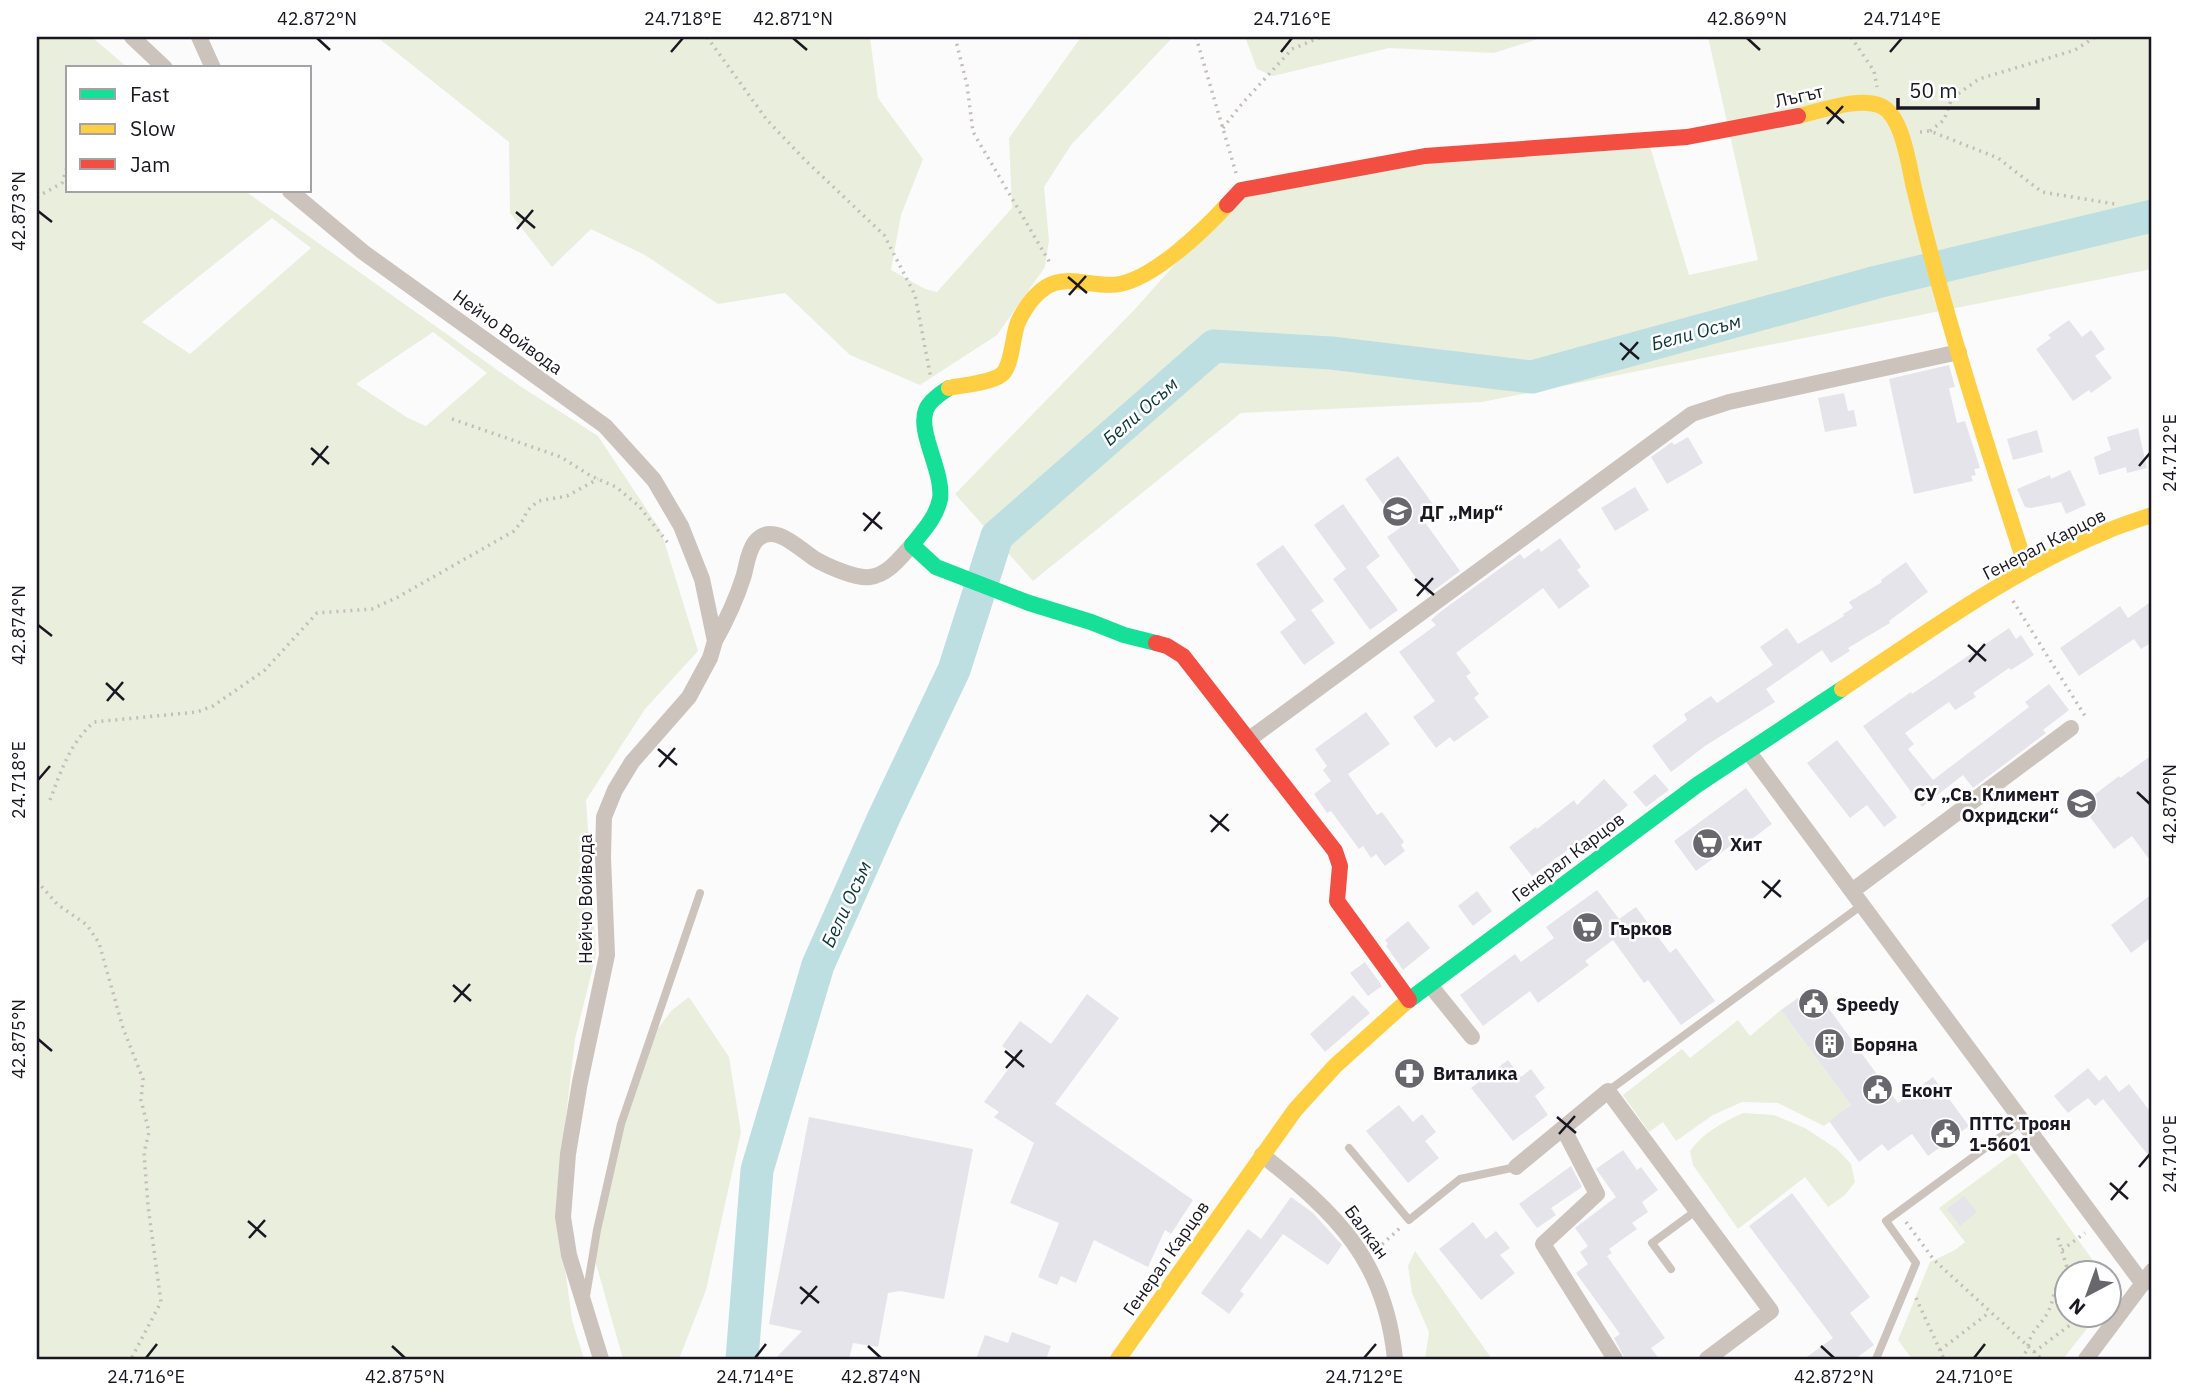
<svg xmlns="http://www.w3.org/2000/svg" width="2189" height="1396" viewBox="0 0 2189 1396" font-family="'IBM Plex Sans',sans-serif">
	<rect width="100%" height="100%" fill="#fbfbfb"/>
	<!-- green -->
	<path fill="#e9efdc" fill-rule="evenodd" d="M37 37H92L128 68H68V191H245L520 386 598 436 661 531 698 651 645 709 586 800 596 955 575 1039 556 1202 572 1320 584 1359H37ZM272 218 311 248 190 354 142 322ZM433 332 487 373 426 426 408 418 356 384Z
		M377 37H870L878 98 923 159 901 215 891 270 925 289 937 292 1012 208 1009 138 1081 37H1173L1071 145 1044 187 1049 240 1045 267 997 335 920 385 850 355 785 293 718 304 645 255 591 229 552 267 510 213 509 142Z
		M1245 37H1544L1494 53 1389 48 1273 76 1257 69Z
		M1708 37H2152V269L1482 402 1241 413 1033 581 955 494 1136 308 1241 190 1425 156 1648 140 1689 275 1758 260Z
		M689 997 729 1057 741 1132 706 1290 679 1359H623L591 1246 643 1048 672 1010Z
		M1781 1010 1851 1105 1824 1126 1778 1103 1742 1102 1713 1115 1676 1141 1663 1122 1649 1132 1623 1095 1682 1049 1690 1058 1738 1020 1750 1036Z
		M1743 1113 1774 1115 1805 1128 1837 1149 1851 1164 1855 1182 1845 1195 1828 1207 1805 1177 1738 1229 1693 1165 1690 1151C1704 1132 1721 1123 1743 1113Z
		M2015 1152 2102 1273 2066 1274V1316H2097L2063 1359H1912L1898 1340 1930 1262 1955 1250 1965 1242 1939 1208Z
		M1415 1251 1492 1359H1425L1429 1332 1412 1293 1408 1266Z"/>
	<g fill="none" stroke-linecap="round" stroke-linejoin="round">
		<!-- river -->
		<path stroke="#bedfe2" stroke-width="33" d="M742 1359 757 1170 818 965 884 817 954 670 997 536 1214 346 1331 353 1532 377 1877 282 2152 216"/>
	</g>
	<!-- building -->
	<path fill="#e5e4ea" d="M2069 320 2082 337 2091 330 2105 349 2095 356 2112 378 2091 393 2089 390 2073 401 2036 349 2051 338 2048 335Z
		M1949 365 1955 387 1949 388 1957 423 1965 421 1980 468 1974 469 1976 475 1971 476 1973 481 1914 494 1889 379Z
		M1844 393 1848 411 1854 410 1857 426 1825 432 1818 398Z
		M2138 428 2147 468 2127 473 2126 467 2099 475 2094 457 2111 450 2107 437Z
		M2037 430 2043 452 2013 460 2007 439Z
		M1688 437 1703 463 1667 484 1651 457 1672 442 1674 445Z
		M1398 456 1438 511 1424 521 1460 571 1428 595 1387 537 1400 528 1365 479Z
		M2070 470 2086 505 2066 514 2061 502 2031 508 2025 507 2017 489 2050 475 2051 479Z
		M1635 487 1649 510 1615 531 1601 508Z
		M1343 504 1380 556 1366 567 1398 610 1370 630 1333 579 1346 569 1314 525Z
		M1560 538 1581 567 1577 570 1590 586 1559 609 1543 588 1456 653 1471 673 1466 676 1479 694 1474 698 1489 717 1454 742 1450 737 1436 748 1413 717 1435 701 1399 652 1436 625 1431 620 1440 612 1520 554 1524 559 1539 548 1541 552Z
		M1283 545 1324 601 1311 610 1335 643 1304 665 1280 632 1296 620 1256 564Z
		M1906 562 1928 592 1889 621 1890 623 1848 648 1850 651 1831 663 1822 650 1766 689 1775 702 1705 746 1671 772 1652 746 1687 720 1684 714 1711 696 1717 703 1773 665 1760 647 1787 628 1798 644 1844 616 1843 614 1853 608 1849 602 1882 582 1881 580Z
		M2152 601V642L2141 649 2134 639 2079 676 2060 648 2120 606 2128 618Z
		M2009 628 2016 639 2021 635 2034 655 2011 670 2009 668 1973 693 1976 697 1955 710 1949 702 1905 733 1914 744 1908 749 1933 780 2029 707 2025 702 2049 684 2069 710 2043 730 2046 733 1973 788 1963 775 1922 807 1863 726 1911 692 1912 694Z
		M1366 712 1390 744 1348 774 1377 815 1382 812 1404 842 1401 845 1405 851 1385 866 1376 854 1371 858 1363 846 1359 849 1331 811 1327 813 1314 794 1331 781 1323 770 1327 766 1315 749Z
		M1837 740 1897 817 1884 827 1867 805 1850 818 1807 763Z
		M2152 755V863L2132 836 2114 849 2081 805 2119 776 2120 778Z
		M1655 774 1669 790 1646 807 1633 792Z
		M1604 779 1628 805 1608 823 1607 821 1532 876 1509 847 1536 827 1537 829 1574 800 1577 805Z
		M1746 788 1772 824 1737 850 1733 844 1696 871 1674 841Z
		M1597 890 1619 919 1636 907 1670 953 1676 948 1715 1001 1681 1025 1648 980 1644 983 1613 940 1585 961 1589 965 1538 1003 1530 991 1483 1026 1460 995 1515 954 1521 962 1554 938 1546 927Z
		M1477 891 1492 911 1473 926 1458 906Z
		M2152 894V937L2131 953 2111 925Z
		M1408 921 1430 948 1403 970 1386 946 1388 944 1385 940Z
		M1365 962 1382 986 1368 996 1350 973Z
		M1813 987 1898 1103 1933 1077 1969 1126 1928 1156 1912 1134 1888 1151 1882 1144 1859 1162 1829 1121 1851 1105 1781 1010Z
		M1087 994 1119 1018 1055 1104 1193 1200 1171 1234 1165 1230 1148 1267 1094 1240 1076 1283 1061 1276 1057 1285 1038 1277 1059 1223 1010 1203 1034 1143 994 1117 999 1112 984 1102 1017 1057 1002 1046 1020 1021 1051 1044Z
		M1353 995 1370 1013 1325 1052 1310 1034Z
		M1508 1060 1521 1077 1531 1069 1545 1088 1535 1096 1548 1115 1513 1141 1471 1088Z
		M2088 1068 2099 1081 2106 1075 2119 1092 2129 1084 2152 1114V1160L2103 1099 2095 1106 2088 1098 2068 1113 2054 1096Z
		M1399 1105 1413 1122 1422 1114 1436 1132 1425 1141 1439 1158 1408 1183 1366 1131Z
		M809 1117 973 1149 944 1299 900 1291 888 1293 878 1347 853 1343 849 1359H775L802 1331 769 1324Z
		M1623 1150 1637 1170 1641 1167 1658 1190 1642 1202 1648 1212 1632 1223 1637 1229 1609 1249 1612 1253 1607 1256 1665 1338 1651 1348 1659 1359H1625L1614 1338 1620 1334 1576 1273 1588 1264 1580 1252 1588 1246 1575 1228 1616 1197 1596 1169Z
		M1571 1166 1582 1187 1551 1208 1556 1215 1537 1228 1519 1204Z
		M1792 1193 1870 1297 1850 1313 1874 1345 1855 1359H1804L1833 1338 1749 1226Z
		M1964 1196 1977 1212 1960 1226 1947 1209Z
		M1291 1197 1313 1213 1342 1245 1328 1265 1283 1234 1240 1291 1244 1294 1229 1314 1201 1293 1248 1229 1261 1239Z
		M1473 1222 1486 1239 1496 1231 1510 1248 1500 1255 1515 1273 1481 1300 1439 1249Z
		M1012 1332 1051 1346 1046 1359H976L985 1335 1008 1343Z"/>
	<g fill="none" stroke-linecap="round" stroke-linejoin="round">
		<!-- path -->
		<path stroke="#c4bdba" stroke-width="3.5" stroke-dasharray="2 5" stroke-linecap="butt" d="M707 37 767 120 805 160 884 235 915 295 931 379
			M955 37 967 85 973 132 1050 263
			M1196 37 1236 173
			M1851 37 1874 71 1877 87
			M1223 128 1240 106 1292 49 1321 37
			M1930 131 1944 120 1952 98 1979 79 2075 50 2095 37
			M1920 132 1930 131 1998 158 2042 192 2115 204
			M37 197 62 183 68 164
			M452 419 561 457 591 476 616 487 639 506 668 543
			M2013 601 2085 716
			M50 800C61 771 70 743 94 722L197 712 213 706 265 670 317 613 372 609 398 597 514 531 523 520 527 511 538 501 567 496 598 479
			M37 881 57 904 87 925 99 943 123 1028 143 1079 141 1100 149 1132 144 1153 148 1206 161 1302 131 1359
			M1906 1222 1934 1260 2042 1359
			M2058 1238 2068 1271
			M1377 1249 1400 1228
			M2062 1250 2085 1233
			M1916 1298 1944 1359
			M2028 1346C2032 1328 2041 1326 2048 1312 2056 1295 2052 1287 2068 1271
			M1940 1350 1990 1312
			M2034 1352 2082 1316
			M2021 1359 2029 1347"/>
		<!-- lane -->
		<path stroke="#cdc3bd" stroke-width="8" d="M1608 1091 1862 905
			M1349 1148 1409 1220 1460 1179 1516 1167
			M1671 1269 1652 1243 1697 1210
			M586 1296 597 1230 621 1124 700 893
			M1876 1359 1916 1263 1886 1221 2022 1121"/>
		<!-- street -->
		<path stroke="#cdc3bd" stroke-width="16" d="M132 37 165 68
			M199 37 213 68
			M290 191 363 252 605 426 654 480 681 526 702 579 715 641 710 658 689 697 632 762 615 790 604 817 603 857 607 955 580 1082 568 1154 563 1217 569 1255 601 1359
			M715 641C726 621 736 600 743 578 747 566 747 553 755 542 773 520 799 549 815 559 827 566 856 579 870 577 888 575 901 557 912 545
			M1248 740 1692 414 1729 402 1959 352
			M1748 751 2143 1284
			M1852 891 2071 728
			M1430 985 1472 1037
			M1563 1128 1597 1194 1543 1244 1615 1359
			M1262 1155C1337 1214 1385 1260 1395 1359
			M1516 1167 1608 1091 1771 1311 1707 1359
			M2086 1359 2152 1271"/>
		<!-- fast -->
		<path stroke="#16e098" stroke-width="16" d="M949 388C941 393 929 401 926 410 917 432 944 472 940 499 936 518 923 531 912 545L936 567 1029 603 1091 622 1124 635 1156 643
			M1405 1003 1697 785 1842 689"/>
		<!-- slow -->
		<path stroke="#ffcf43" stroke-width="16" d="M1798 116C1821 111 1860 96 1881 106 1903 116 1909 167 1914 188 1945 317 1986 444 2027 570
			M949 388C963 385 990 383 1001 375 1013 367 1012 333 1019 320 1025 308 1035 294 1046 287 1067 273 1096 289 1120 284 1155 277 1203 231 1227 205
			M1842 689C1927 632 2012 570 2107 531 2121 525 2137 520 2152 515
			M1118 1359 1295 1110 1335 1066 1405 1003"/>
		<!-- jam -->
		<path stroke="#f24e42" stroke-width="16" d="M1227 205 1241 190 1425 156 1687 137 1798 116
			M1156 643 1167 646 1183 656 1335 851 1340 866 1337 901 1409 1000"/>
	</g>
	<!-- ticks -->
	<path fill="none" stroke="#1a1722" stroke-width="2.5" d="M317 38 330 50M793 38 807 50M1747 38 1760 50M671 52 683 38M1281 52 1292 38M1890 52 1902 38M1826 107 1844 123M1827 124 1843 106M38 211 52 222M516 212 535 228M517 229 533 210M1068 277 1087 293M1069 295 1086 276M1620 343 1639 359M1622 360 1638 342M311 448 329 464M312 465 328 446M2139 466 2150 453M863 513 882 529M864 531 880 512M1415 579 1434 595M1417 596 1433 578M38 625 52 636M1968 645 1986 661M1969 662 1985 644M106 683 124 700M107 701 123 682M658 749 677 765M659 767 675 748M38 780 50 766M2137 792 2150 804M1210 815 1229 831M1211 832 1228 814M1762 881 1781 897M1764 898 1780 880M453 985 471 1001M454 1002 470 984M38 1039 52 1051M1005 1051 1024 1067M1006 1068 1022 1050M1557 1117 1576 1133M1559 1134 1575 1116M2139 1167 2150 1154M2110 1183 2128 1199M2111 1200 2127 1181M248 1221 266 1237M249 1238 265 1220M800 1287 819 1303M801 1304 817 1286M392 1346 405 1358M868 1346 881 1358M1821 1346 1834 1358M146 1358 157 1344M755 1358 766 1344M1364 1358 1376 1344M1974 1358 1985 1344"/>
	<!-- icons -->
	<defs>
		<symbol id="school-disc" viewBox="-11 -11 22 22"><circle r="9.5" fill="#69676e" stroke="#fff"/><path d="M0-5L7-2L0 1L-7-2ZM-4 1L0 2.5L4 1V4Q0 6-4 4Z" fill="#fff"/></symbol>
		<symbol id="supermarket-disc" viewBox="-11 -11 22 22"><circle r="9.5" fill="#69676e" stroke="#fff"/><path d="M-6-5.5h2.5l.6 2H6L4.5 2H-2.5L-4.4-4H-6ZM-1.5 3.2a1.3 1.3 0 1 0 .1 0ZM3 3.2a1.3 1.3 0 1 0 .1 0Z" fill="#fff"/></symbol>
		<symbol id="civic-disc" viewBox="-11 -11 22 22"><circle r="9.5" fill="#69676e" stroke="#fff"/><path d="M-.6-6.5H3V-4.5H.6V-3L4-1V1h2V6H-6V1h2V-1L-.6-3ZM-1.2 2.5V6h2.4V2.5Z" fill="#fff"/></symbol>
		<symbol id="building-disc" viewBox="-11 -11 22 22"><circle r="9.5" fill="#69676e" stroke="#fff"/><path d="M-4-6H4V6H1V3H-1V6H-4ZM-2.5-4.3h1.7v1.8h-1.7ZM.8-4.3h1.7v1.8H.8ZM-2.5-1h1.7V.8h-1.7ZM.8-1h1.7V.8H.8Z" fill="#fff"/></symbol>
		<symbol id="pharmacy-disc" viewBox="-11 -11 22 22"><circle r="9.5" fill="#69676e" stroke="#fff"/><path d="M-2-6h4v4h4v4h-4v4h-4v-4h-4v-4h4Z" fill="#fff"/></symbol>
	</defs>
	<g fill-rule="evenodd">
		<use href="#school-disc" x="1380" y="494" width="35" height="35"/>
		<use href="#school-disc" x="2064" y="786" width="35" height="35"/>
		<use href="#supermarket-disc" x="1690" y="826" width="35" height="35"/>
		<use href="#supermarket-disc" x="1570" y="910" width="35" height="35"/>
		<use href="#civic-disc" x="1796" y="986" width="35" height="35"/>
		<use href="#building-disc" x="1812" y="1026" width="35" height="35"/>
		<use href="#pharmacy-disc" x="1392" y="1056" width="35" height="35"/>
		<use href="#civic-disc" x="1860" y="1072" width="35" height="35"/>
		<use href="#civic-disc" x="1928" y="1116" width="35" height="35"/>
	</g>
	<g text-anchor="middle" dominant-baseline="central" stroke-width="5" stroke-linejoin="round" paint-order="stroke">
		<!-- street labels -->
		<g font-size="18" fill="#1a1722" stroke="#fff">
			<text transform="translate(1799 96) rotate(-13)">Лъгът</text>
			<text transform="translate(508 332) rotate(36)">Нейчо Войвода</text>
			<text transform="translate(2044 544) rotate(-27)">Генерал Карцов</text>
			<text transform="translate(1568 857) rotate(-37)">Генерал Карцов</text>
			<text transform="translate(585 899) rotate(-90)">Нейчо Войвода</text>
			<text transform="translate(1367 1232) rotate(54)">Балкан</text>
			<text transform="translate(1166 1258) rotate(-55)">Генерал Карцов</text>
		</g>
		<!-- poi labels -->
		<g font-size="18" font-weight="bold" fill="#1a1722" stroke="#fff" text-anchor="start">
			<text x="1420" y="512">ДГ „Мир“</text>
			<text x="2059" y="794" text-anchor="end">СУ „Св. Климент<tspan x="2059" dy="21">Охридски“</tspan></text>
			<text x="1730" y="844">Хит</text>
			<text x="1610" y="928">Гърков</text>
			<text x="1836" y="1004">Speedy</text>
			<text x="1853" y="1044">Боряна</text>
			<text x="1433" y="1073">Виталика</text>
			<text x="1901" y="1090">Еконт</text>
			<text x="1969" y="1123">ПТТС Троян<tspan x="1969" dy="21">1-5601</tspan></text>
		</g>
		<!-- water labels -->
		<g font-size="19" font-style="italic" fill="#0a383c" stroke="#fff">
			<text transform="translate(1696 332) rotate(-15)">Бели Осъм</text>
			<text transform="translate(1140 411) rotate(-41)">Бели Осъм</text>
			<text transform="translate(846 904) rotate(-65)">Бели Осъм</text>
		</g>
	</g>
	<!-- border -->
	<rect width="2189" height="1396" fill="none" stroke="#ffffff" stroke-width="77"/>
	<!-- legend -->
	<rect x="66" y="66" width="245" height="126" fill="#ffffff" stroke="#a3a2a7" stroke-width="2"/>
	<rect x="80" y="89" width="35" height="10" fill="#16e098" stroke="#a3a2a7" stroke-width="2"/>
	<text x="130" y="102" font-size="21" fill="#1a1722">Fast</text>
	<rect x="80" y="124" width="35" height="10" fill="#ffcf43" stroke="#a3a2a7" stroke-width="2"/>
	<text x="130" y="136" font-size="21" fill="#1a1722">Slow</text>
	<rect x="80" y="159" width="35" height="10" fill="#f24e42" stroke="#a3a2a7" stroke-width="2"/>
	<text x="130" y="172" font-size="21" fill="#1a1722">Jam</text>
	<!-- north arrow -->
	<g transform="translate(2088 1294) rotate(221)"><circle r="33" fill="#ffffff" stroke="#a3a2a7" stroke-width="2"/>
	<path d="M0-5L12 26L0 18L-12 26Z" fill="#69676e"/>
	<text y="-10" font-size="19" font-weight="bold" text-anchor="middle" fill="#1a1722">N</text>
	</g>
	<!-- scale -->
	<path d="M1898 98v10h140v-10" fill="none" stroke="#1a1722" stroke-width="3.5"/>
	<text x="1909" y="98" font-size="21" fill="#1a1722" stroke="#ffffff" stroke-width="5" paint-order="stroke">50 m</text>
	<rect x="38" y="38" width="2112" height="1320" fill="none" stroke="#1a1722" stroke-width="2.5"/>
	<g font-size="18" text-anchor="middle" fill="#1a1722">
		<text x="317" y="25">42.872°N</text>
		<text x="683" y="25">24.718°E</text>
		<text x="793" y="25">42.871°N</text>
		<text x="1292" y="25">24.716°E</text>
		<text x="1747" y="25">42.869°N</text>
		<text x="1902" y="25">24.714°E</text>
		<text transform="translate(19 211) rotate(-90)" y="6">42.873°N</text>
		<text transform="translate(2170 453) rotate(-90)" y="6">24.712°E</text>
		<text transform="translate(19 625) rotate(-90)" y="6">42.874°N</text>
		<text transform="translate(19 780) rotate(-90)" y="6">24.718°E</text>
		<text transform="translate(2170 804) rotate(-90)" y="6">42.870°N</text>
		<text transform="translate(19 1039) rotate(-90)" y="6">42.875°N</text>
		<text transform="translate(2170 1154) rotate(-90)" y="6">24.710°E</text>
		<text x="146" y="1383">24.716°E</text>
		<text x="405" y="1383">42.875°N</text>
		<text x="755" y="1383">24.714°E</text>
		<text x="881" y="1383">42.874°N</text>
		<text x="1364" y="1383">24.712°E</text>
		<text x="1834" y="1383">42.872°N</text>
		<text x="1974" y="1383">24.710°E</text>
	</g>
</svg>
